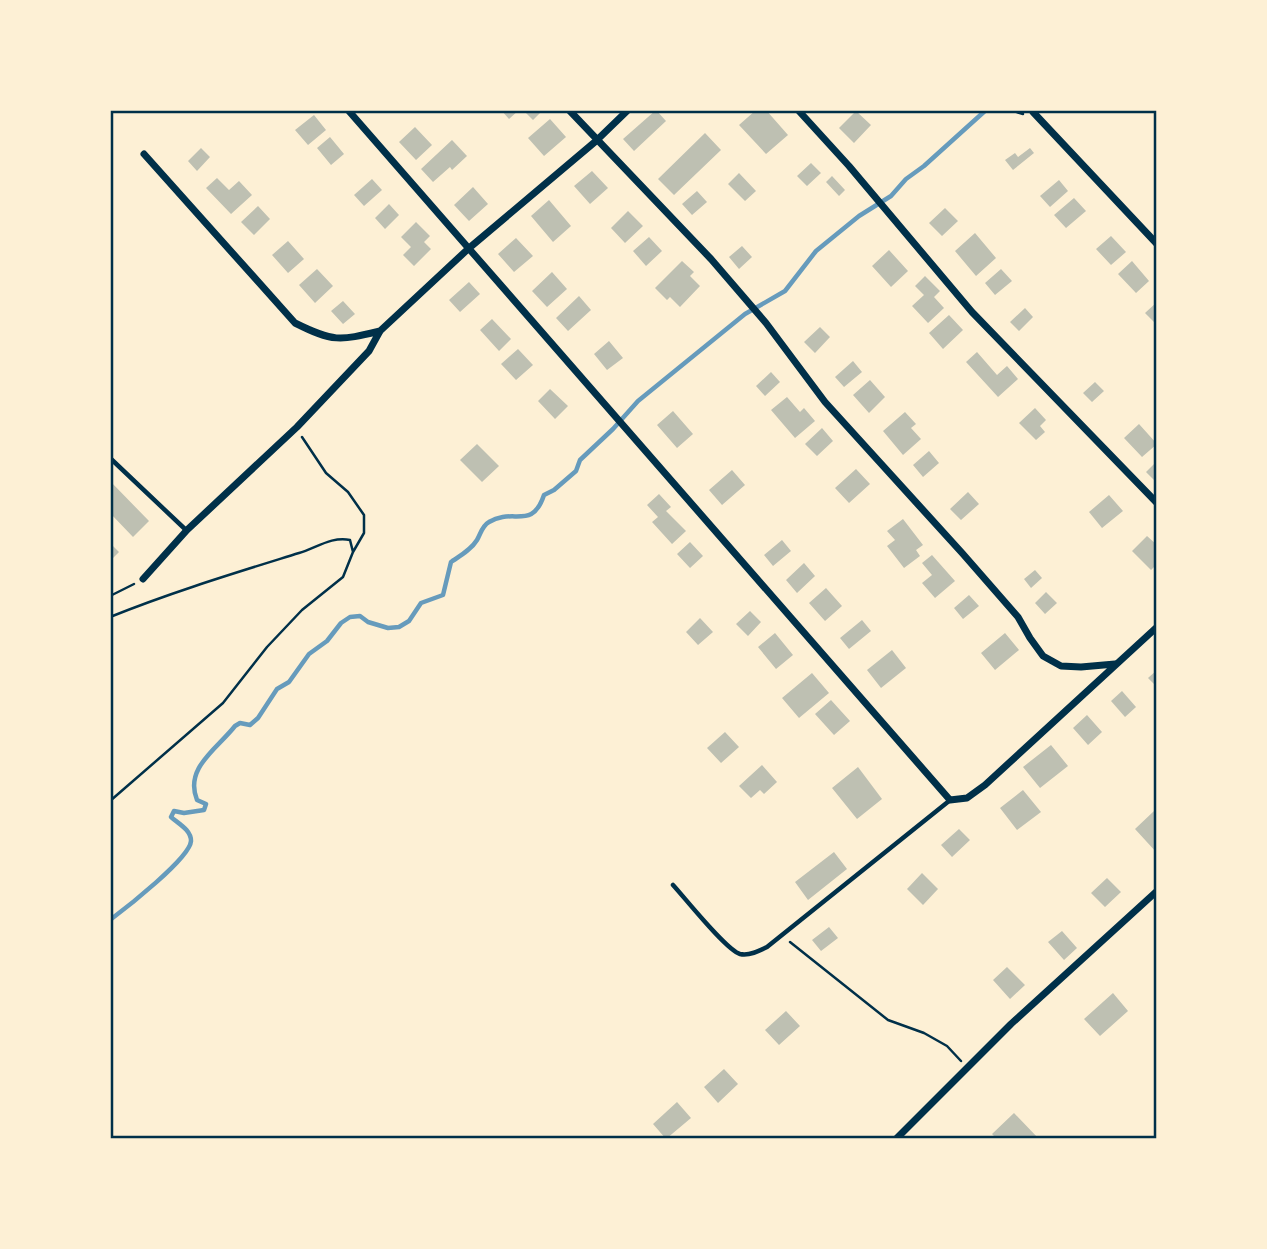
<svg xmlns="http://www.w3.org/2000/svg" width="1267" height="1249" viewBox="0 0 1267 1249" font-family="'Nunito Sans',sans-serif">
	<rect width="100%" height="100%" fill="#fdf0d5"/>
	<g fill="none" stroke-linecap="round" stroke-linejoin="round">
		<!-- stream -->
		<path stroke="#669bbc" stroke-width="4.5" d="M110 920C126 908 190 858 191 841 191 830 179 824 171 817L174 811 184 813 204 810 206 804 197 800C184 768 217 749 235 726L240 723 250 725 258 718 277 689 289 682 309 654 327 641 341 623 350 617 360 616 368 622 388 628 399 627 409 621 421 603 443 595 451 562C460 556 471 550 477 540 481 533 482 526 489 522 513 507 532 531 544 495L554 490 576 471 580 460 613 429 638 401 745 314 785 291 816 251 859 216 891 196 906 179 924 166 986 110"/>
	</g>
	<!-- building -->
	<path fill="#bec0b2" d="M501 110H519L509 119Z
		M523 110H543L533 120Z
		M656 110 666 121 634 151 623 139Z
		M756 110H766L788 135 766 154 739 125Z
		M856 111 871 125 854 143 839 128Z
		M314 115 326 130 308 145 295 130Z
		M550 119 566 137 544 156 528 138Z
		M415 127 432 145 416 160 399 142Z
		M705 133 721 150 674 195 658 179Z
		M330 137 344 154 331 165 317 148Z
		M452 140 467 156 452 170 450 167 433 182 421 169Z
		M201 148 210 157 197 171 188 161Z
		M1030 148 1034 153 1013 170 1005 160 1015 153 1018 157Z
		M811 163 821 173 807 186 797 176Z
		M592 171 608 188 590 204 574 186Z
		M739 173 756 191 745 201 728 184Z
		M832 176 845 190 839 196 826 182Z
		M217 178 229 190 239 181 252 195 231 214 206 188Z
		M372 179 382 190 364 206 354 195Z
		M1059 180 1068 191 1050 207 1040 196Z
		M473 187 488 204 469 221 454 205Z
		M697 191 707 202 692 215 682 204Z
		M1074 198 1086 211 1066 228 1054 215Z
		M549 200 571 226 553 242 531 216Z
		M389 204 399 215 385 229 375 218Z
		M258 206 270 219 254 235 241 222Z
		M945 208 958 221 942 236 929 223Z
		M628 211 643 226 625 243 611 228Z
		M416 222 430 236 424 242 431 249 414 266 403 255 411 247 401 237Z
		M975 233 996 258 976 276 955 251Z
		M1111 236 1126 252 1111 265 1096 249Z
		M649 237 662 251 646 266 633 251Z
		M516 238 533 256 514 272 498 254Z
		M288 241 304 259 288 273 272 255Z
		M742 246 752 257 739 269 729 257Z
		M889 250 908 271 891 287 872 266Z
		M682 261 694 272 690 276 700 286 680 307 670 297 667 300 655 288Z
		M1132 261 1149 281 1136 293 1118 274Z
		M317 269 333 286 315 303 299 285Z
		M1001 269 1012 281 995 295 985 283Z
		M552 272 567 289 547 307 532 291Z
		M925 276 940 291 934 297 944 308 928 323 912 306 924 295 915 286Z
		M469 282 480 294 460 312 449 300Z
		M579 296 591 310 568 331 556 318Z
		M343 301 355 314 343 324 331 311Z
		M1157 302V325L1145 313Z
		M1025 308 1033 317 1019 331 1010 322Z
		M949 315 963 330 943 349 929 333Z
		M492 319 511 339 499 351 480 330Z
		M820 327 830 337 815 353 804 342Z
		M609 341 623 358 607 370 594 354Z
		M518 349 533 365 516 380 501 364Z
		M977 352 997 375 1007 366 1018 379 998 397 966 362Z
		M853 361 862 372 844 387 835 377Z
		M771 372 780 382 765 396 756 386Z
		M870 380 885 397 869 413 853 395Z
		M1095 382 1104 391 1092 402 1083 393Z
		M550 389 568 406 555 419 538 401Z
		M787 397 800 412 804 408 815 421 795 438 771 410Z
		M1035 408 1046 420 1040 426 1045 432 1036 440 1019 423Z
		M673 411 693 434 677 448 657 425Z
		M905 412 916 424 911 428 921 439 903 455 883 431Z
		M1139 424 1157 444 1142 457 1124 438Z
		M822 428 833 441 817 456 805 444Z
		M477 444 499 466 482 482 460 460Z
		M929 451 939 463 923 477 913 465Z
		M1157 461V483L1146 472Z
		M856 469 870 484 849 503 835 488Z
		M732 470 745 485 722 505 709 490Z
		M110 481 149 521 133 537 110 513Z
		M968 492 979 504 961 520 950 509Z
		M659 494 671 507 666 511 686 531 672 544 652 522 658 517 647 505Z
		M1109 495 1123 511 1102 528 1089 512Z
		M903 519 923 545 916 550 920 556 904 568 887 546 895 540 887 531Z
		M1147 536 1157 545V564L1151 570 1132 551Z
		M782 540 791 551 773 566 764 555Z
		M690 542 703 556 690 568 677 554Z
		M110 543 119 552 110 561Z
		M932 555 955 581 935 598 922 583 932 575 922 563Z
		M804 563 815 576 797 593 786 580Z
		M1035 570 1042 578 1031 588 1024 579Z
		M826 588 842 606 825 621 809 603Z
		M1046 592 1057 603 1045 614 1035 603Z
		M969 595 979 606 963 619 954 608Z
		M750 611 761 622 748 636 736 624Z
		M700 618 713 632 698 645 686 632Z
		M862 620 871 631 849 649 840 638Z
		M775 633 793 655 776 669 758 647Z
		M1005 633 1019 650 995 670 981 653Z
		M892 650 906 668 881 688 867 670Z
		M1157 670V687L1148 678Z
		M812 673 829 693 799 718 782 698Z
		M1122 691 1136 707 1125 717 1111 701Z
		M831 700 850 721 834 735 815 714Z
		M1087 715 1102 732 1088 745 1073 728Z
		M725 732 739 747 721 763 707 748Z
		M1051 745 1068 766 1040 788 1023 767Z
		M762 765 777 782 764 794 760 790 751 798 739 786Z
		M858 767 882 799 857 819 832 788Z
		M1023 790 1041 812 1017 830 1000 808Z
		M1154 811 1157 814V853L1135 829Z
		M959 829 970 840 952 857 941 845Z
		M834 852 847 869 808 900 795 882Z
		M922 873 938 889 923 905 907 889Z
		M1107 878 1121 892 1105 907 1091 893Z
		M829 927 838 938 821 951 812 940Z
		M1062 931 1077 948 1064 960 1048 942Z
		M1007 967 1025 985 1010 999 993 980Z
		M1113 993 1128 1011 1100 1036 1084 1019Z
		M786 1011 800 1026 779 1045 765 1030Z
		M724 1069 738 1084 718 1103 704 1087Z
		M677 1102 691 1118 666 1139 653 1124Z
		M1014 1113 1039 1139H997L992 1134Z"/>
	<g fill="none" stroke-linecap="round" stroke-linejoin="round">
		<!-- path -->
		<path stroke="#003049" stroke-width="2.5" d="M1010 110 1023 114
			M302 437 326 473 348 492 364 515V533L353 552
			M110 596 134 584
			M110 617C172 592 235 573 299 553 316 548 332 536 350 540L353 552 343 577 302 610 267 647 223 703 110 801
			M790 942 888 1020 924 1033 947 1046 961 1061"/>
		<!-- service -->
		<path stroke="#003049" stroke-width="4.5" d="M110 458 186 530
			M673 885C685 898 726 950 740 954 749 956 759 951 767 947L949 801"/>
		<!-- minor -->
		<path stroke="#003049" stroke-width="7" d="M348 110 950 800 967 798 985 785 1157 627
			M569 110 711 259 766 323 825 402 963 554 1018 617 1030 638 1043 656 1061 666 1081 667 1115 664
			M798 110 849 166 972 312 1157 503
			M1033 112 1157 244
			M144 154 295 323C333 342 339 341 380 331
			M143 579 187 530 297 427 369 351 380 331 468 249 596 141 628 110
			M896 1139 1011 1024 1157 891"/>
	</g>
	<!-- border -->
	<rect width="1267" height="1249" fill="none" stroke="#fdf0d5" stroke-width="224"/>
	<rect x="112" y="112" width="1043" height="1025" fill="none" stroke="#003049" stroke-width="2.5"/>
</svg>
